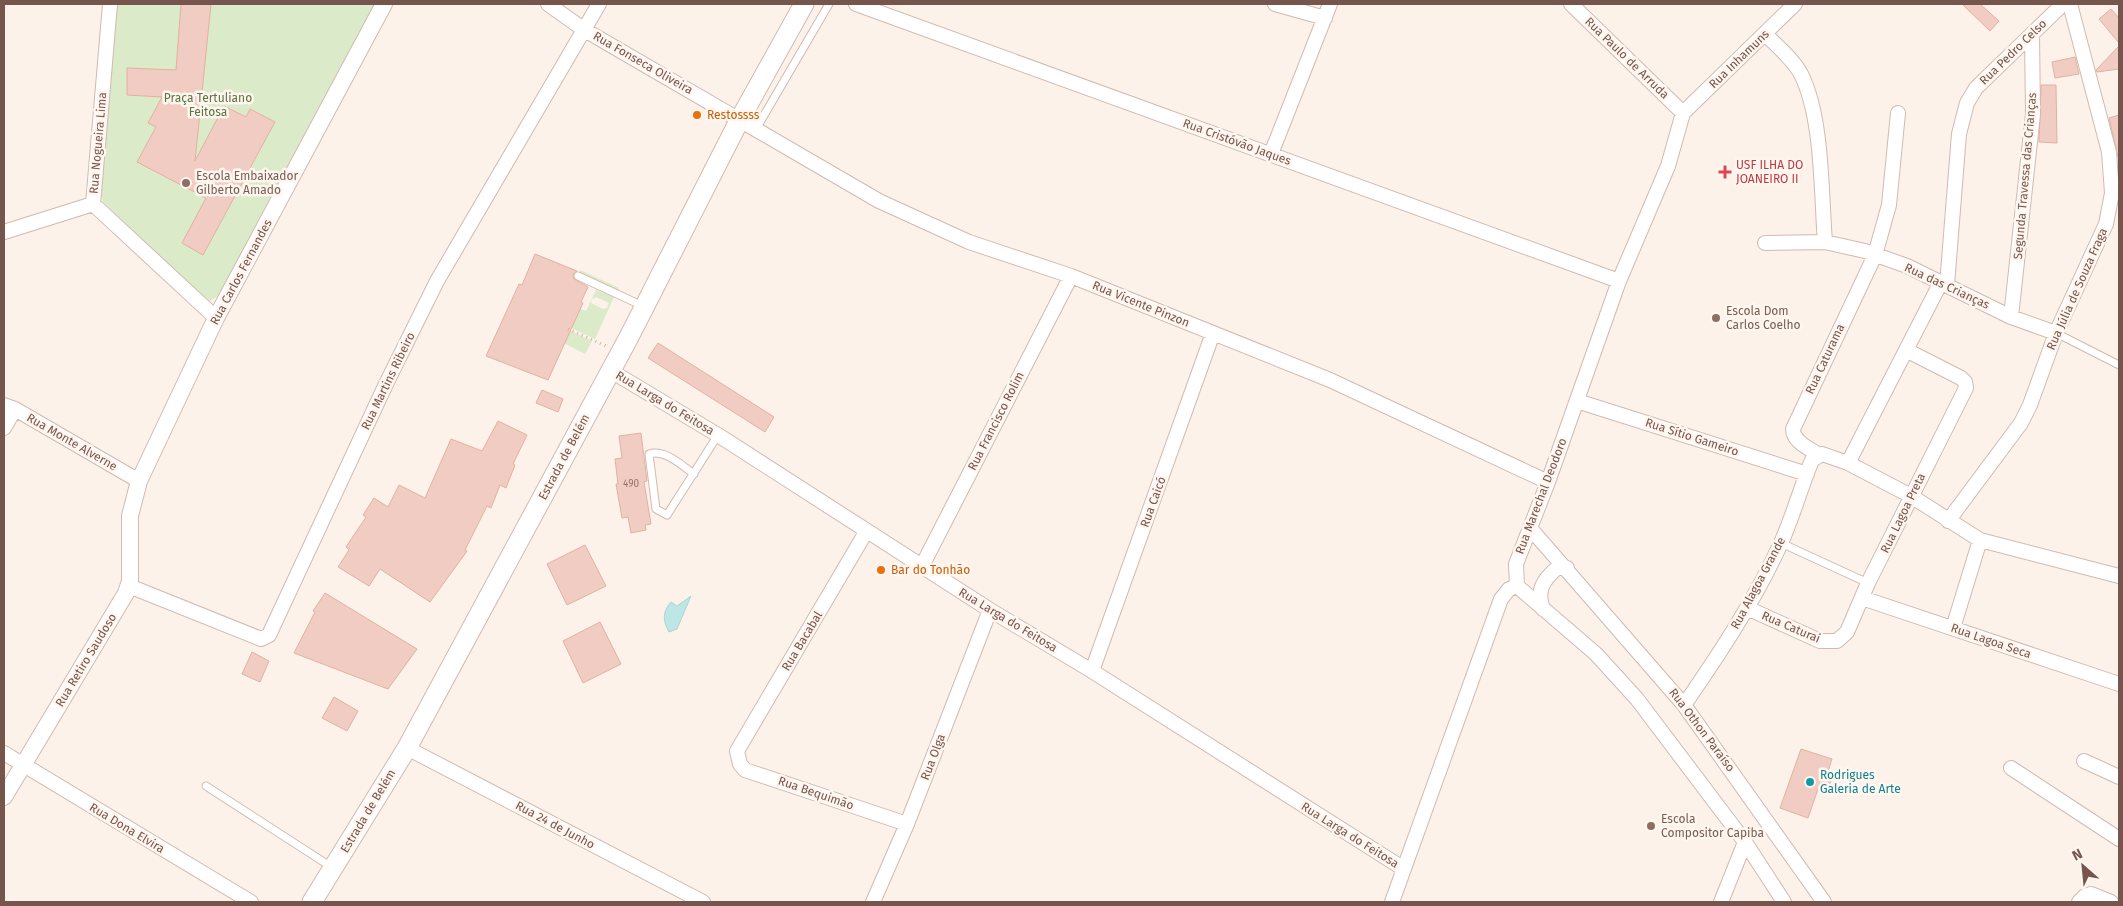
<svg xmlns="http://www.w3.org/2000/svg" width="2123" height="906" viewBox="0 0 2123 906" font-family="'Fira Sans',sans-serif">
	<rect width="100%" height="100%" fill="#fcf2e9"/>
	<!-- green -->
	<path fill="#dbeac8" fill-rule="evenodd" d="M114 4H378L218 296 210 301 196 295 103 202 101 194Z
		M580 270 619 288 617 292 593 279 578 275Z
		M596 290 614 297 595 339 571 328 578 308 586 311ZM596 297 609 303 607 308 603 309 591 303 592 299Z
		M569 330 592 341 585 354 562 342Z"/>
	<!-- water -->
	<path fill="#bee6e5" stroke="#a4d7d6" d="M691 596 677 629 669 632C663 621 662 612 671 602L677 606Z"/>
	<!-- building -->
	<path fill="#f1ccc2" stroke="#e3b0a2" d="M181 4H211L195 161 224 106 246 117 250 109 275 122 203 255 182 243 206 198 137 162 156 127 148 123 162 97 127 95V68L176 70Z
		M1962 4H1980L1999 21 1990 31Z
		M2111 9 2119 18V43L2099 19Z
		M2119 46V69L2097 72 2096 70Z
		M2075 57 2079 74 2055 78 2052 62Z
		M2041 85H2056L2057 143 2039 142Z
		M2119 115V156L2118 157 2109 118Z
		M535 254 577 271 573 274 574 279 588 287 581 302 583 303 548 380 486 356 519 284 522 285Z
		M658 343 774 417 765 432 648 358Z
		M542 390 563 399 558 412 536 403Z
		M498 421 527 435 513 464 515 465 506 488 500 485 491 508 487 506 465 550 467 551 430 602 380 569 369 586 338 567 349 550 346 547 366 517 363 515 374 498 388 507 399 485 425 498 451 439 482 451Z
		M641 433 647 481 644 482 651 524 645 525 646 530 631 533 628 517 622 518 616 484H618L615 459 622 458 619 436Z
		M585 545 606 586 567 605 547 564Z
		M325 593 417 649 388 689 294 653 315 612 313 611Z
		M600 622 621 664 583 683 563 641Z
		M252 652 269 661 260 682 242 674Z
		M334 697 358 711 347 731 322 718Z
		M1801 749 1832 759 1827 774 1833 776 1827 792 1818 789 1808 818 1780 808Z"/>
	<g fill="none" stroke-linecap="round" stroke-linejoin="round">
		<defs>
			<path id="service" d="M756 129 829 4
				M578 276 643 306
				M2056 333 2119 365
				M694 474C681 465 665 449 649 454L656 509 667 515 718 435
				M1781 543 1868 583
				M206 786 333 868"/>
			<path id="minor" d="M548 4 583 29 879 201 969 242 1071 276 1330 380 1548 482
				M856 4 1619 281
				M1275 4 1325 18
				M1571 4 1683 113
				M1765 34C1777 46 1793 59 1801 74 1823 118 1821 193 1825 242
				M1683 113 1795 4
				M1271 154 1330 4
				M93 204 110 4
				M93 204 216 318
				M4 232 93 204
				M1765 243 1825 242 1865 251 1907 266 2011 317 2056 333
				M1947 285 1959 134 1967 103 1976 88 2063 4
				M2011 317 2033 114 2032 34
				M611 371 718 435 990 610 1092 671 1404 869
				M1577 401 1807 474
				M4 405 15 409 139 481
				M4 428 15 409
				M1819 455C1809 448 1793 442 1793 429L1875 255 1889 205 1898 113
				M1848 463 1941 282
				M1948 521 2021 423 2030 405 2056 333 2106 224 2112 193 2109 152 2070 4
				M1530 528 1684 705 1824 902
				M866 532 737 751 740 764 745 770 907 824
				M922 566 1071 276
				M129 586 261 639 269 635 386 384 437 281 599 4
				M1517 586 1516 564 1548 482 1619 281 1668 166 1683 113
				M1517 586 1596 654 1637 699 1745 842 1784 902
				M1862 598 2119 684
				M1747 608 1820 641H1837L1847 632 1868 583 1966 388 1965 382 1961 378 1906 350
				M1543 609C1536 591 1543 580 1557 568H1567
				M1953 628 1980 540
				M1092 671 1213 333
				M1684 705C1720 653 1755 600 1781 543 1793 516 1801 487 1812 460L1822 454 1848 463 1911 496 1980 540 2119 576
				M407 748 703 902
				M4 753 251 902
				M2084 761 2119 777
				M2011 768 2119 839
				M873 902 907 824 990 610
				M1392 902 1501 599 1509 589 1517 586
				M1721 902 1745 842
				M2079 902 2085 896 2091 894 2111 902"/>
			<path id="tertiary" d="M4 797 126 593 130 581V516L139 481 216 318 384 4"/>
			<path id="secondary" d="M312 902 407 748 629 337 740 119 804 4"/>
		</defs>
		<!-- service casing -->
		<use href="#service" stroke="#d0bab1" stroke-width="9"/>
		<!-- minor casing -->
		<use href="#minor" stroke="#d0bab1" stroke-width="16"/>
		<!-- tertiary casing -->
		<use href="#tertiary" stroke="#d0bab1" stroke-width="18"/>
		<!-- secondary casing -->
		<use href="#secondary" stroke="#d3b9af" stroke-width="21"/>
		<!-- path -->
		<path stroke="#d6afa4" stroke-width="3" stroke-dasharray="1 4" stroke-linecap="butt" d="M568 329 606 346"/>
		<!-- service -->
		<use href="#service" stroke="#fff" stroke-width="7"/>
		<!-- minor -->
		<use href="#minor" stroke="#fff" stroke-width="14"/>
		<!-- tertiary -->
		<use href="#tertiary" stroke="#fff" stroke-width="16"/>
		<!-- secondary -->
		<use href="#secondary" stroke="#fff" stroke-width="19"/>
	</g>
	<!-- markers -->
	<g fill="#e8710a" stroke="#fff6f0" stroke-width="2">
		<circle cx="697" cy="115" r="5"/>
		<circle cx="881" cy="570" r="5"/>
	</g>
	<path fill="#e0444e" stroke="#fff6f0" stroke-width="2" d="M1722.5 164.5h5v5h5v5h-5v5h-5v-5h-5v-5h5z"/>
	<g fill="#8d6e63" stroke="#fff6f0" stroke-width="2">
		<circle cx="186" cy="183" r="5"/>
		<circle cx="1716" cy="318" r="5"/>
		<circle cx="1651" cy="826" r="5"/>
	</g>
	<circle fill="#0f9aa8" stroke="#fff6f0" stroke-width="2" cx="1810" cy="782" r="5"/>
	<g text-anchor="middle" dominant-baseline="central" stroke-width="5" stroke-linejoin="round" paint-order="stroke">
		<!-- number labels -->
		<g font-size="10" fill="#95736a">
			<text x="631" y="484">490</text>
		</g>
		<!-- street labels -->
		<g font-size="12" fill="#76554d" stroke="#fff6f0">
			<text transform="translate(2013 52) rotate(-44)">Rua Pedro Celso</text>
			<text transform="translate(1627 58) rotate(44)">Rua Paulo de Arruda</text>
			<text transform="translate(1739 59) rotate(-44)">Rua Inhamuns</text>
			<text transform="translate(643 63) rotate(30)">Rua Fonseca Oliveira</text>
			<text transform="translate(1237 142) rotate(20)">Rua Cristóvão Jaques</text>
			<text transform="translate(98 143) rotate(-85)">Rua Nogueira Lima</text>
			<text transform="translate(2025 176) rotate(-85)">Segunda Travessa das Crianças</text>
			<text transform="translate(241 272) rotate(-62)">Rua Carlos Fernandes</text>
			<text transform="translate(1947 286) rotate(25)">Rua das Crianças</text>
			<text transform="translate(2077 289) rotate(-66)">Rua Júlia de Souza Fraga</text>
			<text transform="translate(1141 304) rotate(22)">Rua Vicente Pinzon</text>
			<text transform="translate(1825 359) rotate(-65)">Rua Caturama</text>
			<text transform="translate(388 381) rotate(-64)">Rua Martins Ribeiro</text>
			<text transform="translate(665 403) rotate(31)">Rua Larga do Feitosa</text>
			<text transform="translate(996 421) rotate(-63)">Rua Francisco Rolim</text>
			<text transform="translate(1692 437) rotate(18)">Rua Sítio Gameiro</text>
			<text transform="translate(72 442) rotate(30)">Rua Monte Alverne</text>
			<text transform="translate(564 457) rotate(-62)">Estrada de Belém</text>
			<text transform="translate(1541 496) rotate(-69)">Rua Marechal Deodoro</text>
			<text transform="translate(1153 502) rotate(-70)">Rua Caicó</text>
			<text transform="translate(1903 513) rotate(-64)">Rua Lagoa Preta</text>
			<text transform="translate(1758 583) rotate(-62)">Rua Alagoa Grande</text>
			<text transform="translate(1008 620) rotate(31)">Rua Larga do Feitosa</text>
			<text transform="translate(1791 627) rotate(23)">Rua Caturai</text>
			<text transform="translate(802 641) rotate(-59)">Rua Bacabal</text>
			<text transform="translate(1991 641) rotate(19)">Rua Lagoa Seca</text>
			<text transform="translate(86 660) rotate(-59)">Rua Retiro Saudoso</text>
			<text transform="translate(1702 730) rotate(53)">Rua Othon Paraíso</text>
			<text transform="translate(933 757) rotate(-69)">Rua Olga</text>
			<text transform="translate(816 793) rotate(19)">Rua Bequimão</text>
			<text transform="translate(368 811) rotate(-59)">Estrada de Belém</text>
			<text transform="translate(555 825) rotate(28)">Rua 24 de Junho</text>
			<text transform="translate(127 828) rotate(31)">Rua Dona Elvira</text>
			<text transform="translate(1350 835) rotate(32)">Rua Larga do Feitosa</text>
		</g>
		<!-- park labels -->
		<g font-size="12" fill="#5a7642" stroke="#fff6f0">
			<text x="208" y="98">Praça Tertuliano<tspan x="208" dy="14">Feitosa</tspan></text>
		</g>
		<!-- food labels -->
		<g font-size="12" fill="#c56008" stroke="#fff6f0" text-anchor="start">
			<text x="707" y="115">Restossss</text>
			<text x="891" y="570">Bar do Tonhão</text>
		</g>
		<!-- health labels -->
		<g font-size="12" fill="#be3a42" stroke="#fff6f0" text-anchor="start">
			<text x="1736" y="165">USF ILHA DO<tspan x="1736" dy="14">JOANEIRO II</tspan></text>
		</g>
		<!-- education labels -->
		<g font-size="12" fill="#785e54" stroke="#fff6f0" text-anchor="start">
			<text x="196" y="176">Escola Embaixador<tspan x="196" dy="14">Gilberto Amado</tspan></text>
			<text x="1726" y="311">Escola Dom<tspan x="1726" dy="14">Carlos Coelho</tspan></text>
			<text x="1661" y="819">Escola<tspan x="1661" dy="14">Compositor Capiba</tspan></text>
		</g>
		<!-- culture labels -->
		<g font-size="12" fill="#0d838f" stroke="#fff6f0" text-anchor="start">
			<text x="1820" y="775">Rodrigues<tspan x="1820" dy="14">Galeria de Arte</tspan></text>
		</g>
	</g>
	<!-- border -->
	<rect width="2123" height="906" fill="none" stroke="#76554d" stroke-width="10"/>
	<!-- north arrow -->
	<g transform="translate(2083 866) rotate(333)" stroke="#fff6f0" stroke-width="4" paint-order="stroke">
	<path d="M0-4L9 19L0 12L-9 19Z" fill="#76554d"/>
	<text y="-8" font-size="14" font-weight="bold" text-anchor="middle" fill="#76554d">N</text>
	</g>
</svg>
